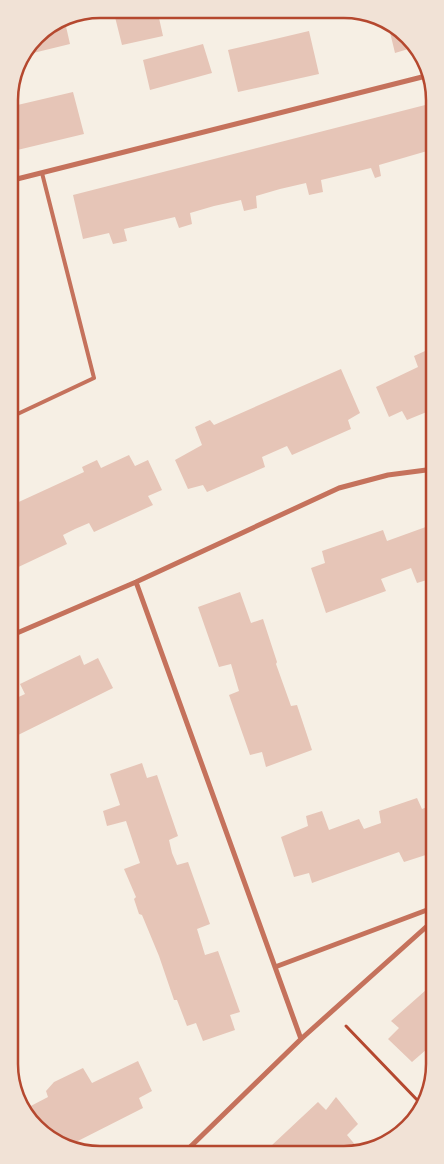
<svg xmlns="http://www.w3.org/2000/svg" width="444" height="1164" viewBox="0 0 444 1164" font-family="'Alegreya Sans',sans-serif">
	<rect width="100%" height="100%" fill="#f6efe4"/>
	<!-- building -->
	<path fill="#e6c5b7" d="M113 9H157L163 36 122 45Z
		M65 22 70 44 29 54 27 48 39 31Z
		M388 24 409 35 415 47 395 53Z
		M309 31 319 74 238 92 228 50Z
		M203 44 212 73 150 90 143 60Z
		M73 92 84 134 9 152V107Z
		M433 103 434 149 379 165 381 176 375 178 371 168 321 180 323 192 309 195 306 183 280 189 256 196 257 208 244 211 241 200 214 206 190 213 192 224 179 228 175 217 124 229 127 241 113 244 109 233 83 239 73 195Z
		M434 347V409L407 420 402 411 389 417 376 387 418 367 414 356Z
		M341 369 360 413 348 420 351 429 292 455 287 446 262 457 265 467 207 492 203 485 188 489 175 460 202 445 195 427 210 420 214 425Z
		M129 455 135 466 148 460 162 490 148 496 153 505 94 532 89 523 75 529 63 535 67 544 10 571V506L84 472 82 467 97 460 101 468Z
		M434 524V572L429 574 430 579 417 583 411 568 381 579 386 591 326 613 311 568 325 563 322 551 383 530 387 541Z
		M240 592 251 623 263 619 277 662 276 664 291 706 297 705 312 750 266 767 262 752 250 755 229 695 239 691 231 664 219 667 198 607Z
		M80 655 84 665 98 658 113 688 10 739V701L25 694 20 684Z
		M142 763 147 778 157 775 178 836 169 840 172 853 177 865 188 862 210 924 197 929 205 955 218 951 240 1012 230 1015 235 1030 203 1041 196 1023 187 1026 177 1000H174L159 956 142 915 139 914 134 899 136 897 124 869 140 863 126 821 107 826 103 811 120 805 110 774Z
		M417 798 422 809 435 804V852L404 862 399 852 312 883 309 873 294 877 281 837 308 826 306 816 322 811 329 830 359 819 364 829 381 823 379 811Z
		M435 982V1042L412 1062 388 1039 399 1028 391 1021Z
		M138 1061 152 1091 139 1098 143 1108 68 1146 35 1129 25 1109 48 1097 46 1091 54 1082 83 1068 92 1083Z
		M336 1097 358 1124 347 1135 357 1147 351 1153H277L271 1146 318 1102 326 1110Z"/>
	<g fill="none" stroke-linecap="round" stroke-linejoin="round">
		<!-- path -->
		<path stroke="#b5482f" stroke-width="3" d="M346 1026 421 1104"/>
		<!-- service -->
		<path stroke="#c5725c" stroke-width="4" d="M9 418 94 378 42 173"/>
		<!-- minor -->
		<path stroke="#c5725c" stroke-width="5" d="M9 181 430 75
			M136 582 301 1039
			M10 636 136 582 339 488 388 475 434 469
			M275 967 435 907
			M184 1153 301 1039 435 919"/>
	</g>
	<!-- crop -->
	<path d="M0 0H444V1164H0ZM100 18H344A82 82 0 0 1 426 100V1064A82 82 0 0 1 344 1146H100A82 82 0 0 1 18 1064V100A82 82 0 0 1 100 18Z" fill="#f1e2d6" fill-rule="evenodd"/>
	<path fill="none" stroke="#b5482f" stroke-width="2.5" d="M100 18H344A82 82 0 0 1 426 100V1064A82 82 0 0 1 344 1146H100A82 82 0 0 1 18 1064V100A82 82 0 0 1 100 18Z"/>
</svg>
